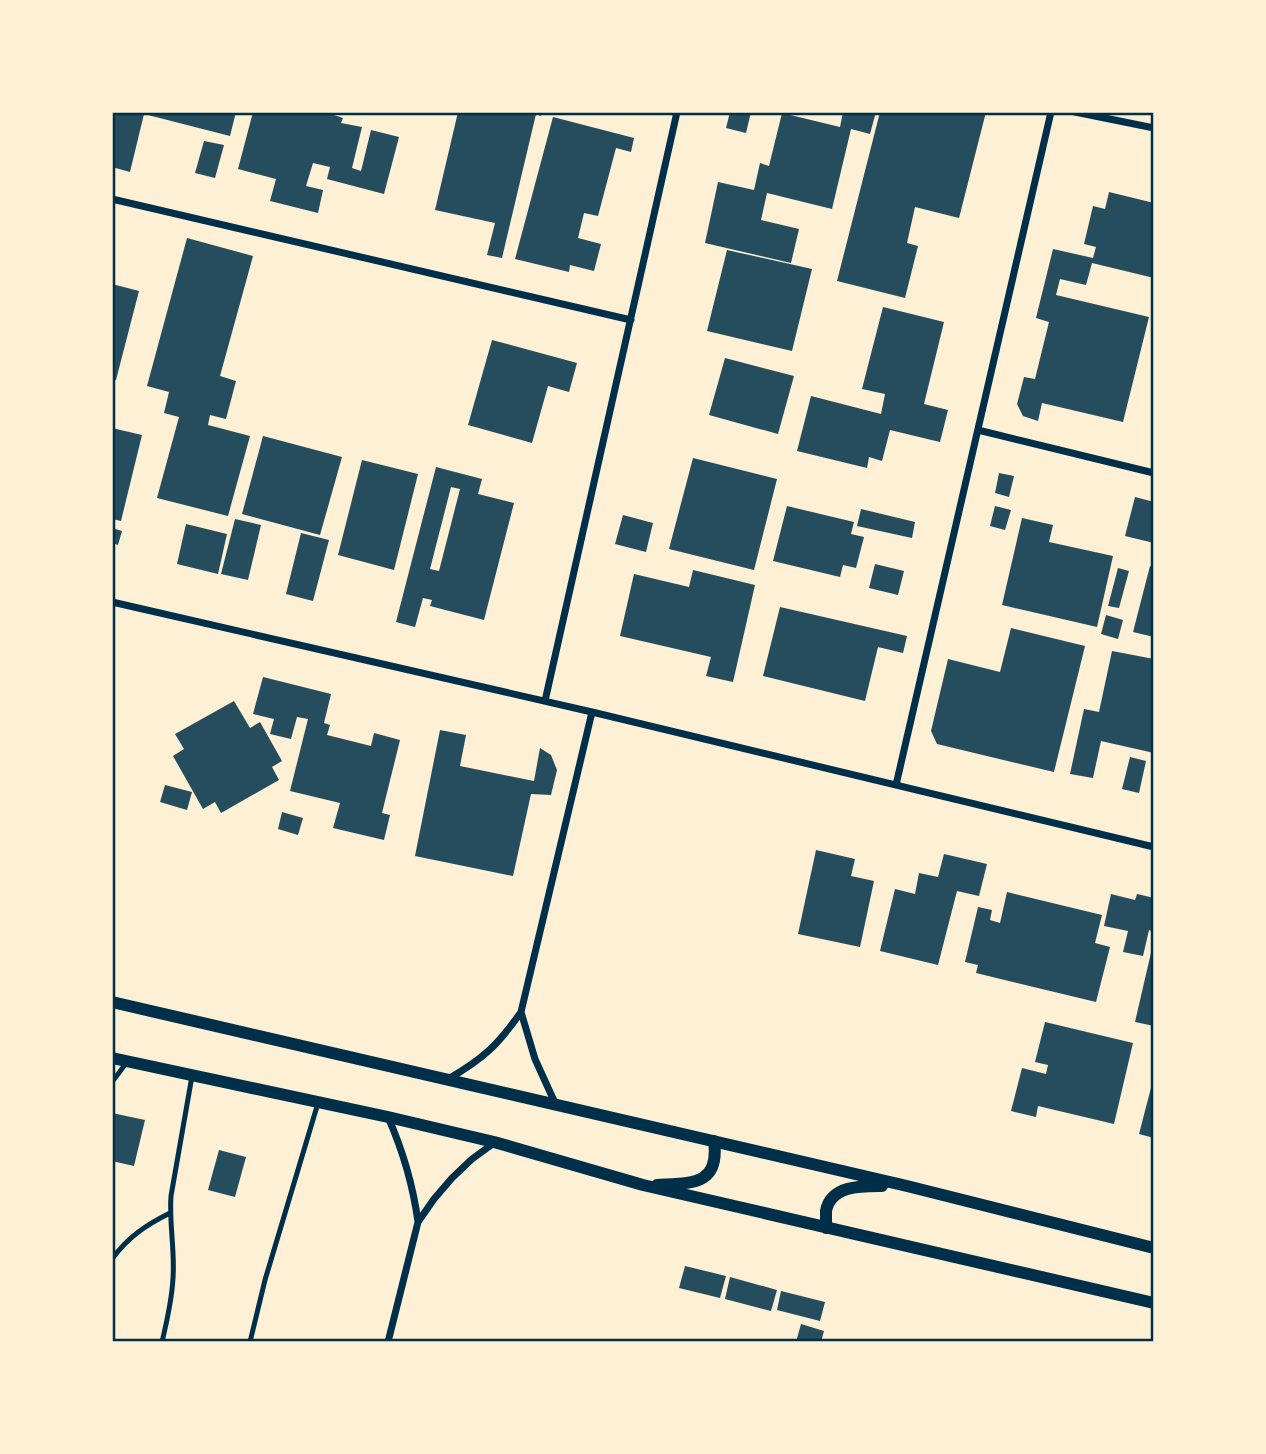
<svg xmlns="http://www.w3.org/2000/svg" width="1266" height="1454" viewBox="0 0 1266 1454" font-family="'Asap Condensed',sans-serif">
	<rect width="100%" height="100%" fill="#fdf0d5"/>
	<!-- building -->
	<path fill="#264d5e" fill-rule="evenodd" d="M116 112H236L230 136 144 114 130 172 112 167V127Z
		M253 112H325L343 118 341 123 362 127 352 168 361 171 371 130 399 137 384 194 327 179 330 167 313 163 306 186 323 190 318 213 270 201 276 179 238 169Z
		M458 112H542L541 116 536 114 502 258 487 255 495 223 435 210Z
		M730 112H751L746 133 726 128Z
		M843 112H876L870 134 851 129 832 209 767 193 761 220 799 229 791 263 705 243 718 182 754 190 760 163 769 166 782 113 840 127Z
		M880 112H986L959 218 915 207 907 243 918 246 905 298 837 281Z
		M553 117 634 138 631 152 616 148 598 216 584 213 578 238 601 244 594 271 570 265 569 272 515 259Z
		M204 141 224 145 215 178 195 173Z
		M1109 192 1154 203V278L1092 263 1086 285 1060 279 1056 295 1149 317 1123 422 1042 403 1038 421 1023 416 1017 404 1024 377 1035 379 1049 322 1036 318 1053 249 1093 258 1096 247 1084 244 1093 206 1105 209Z
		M187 238 253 256 220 376 236 381 226 419 210 415 208 425 250 436 228 516 157 498 179 417 164 413 169 392 147 386Z
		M727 250 812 269 792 351 707 331Z
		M112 284 139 291 116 380 112 379Z
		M883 307 944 322 924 404 948 410 940 442 890 430 882 461 869 457 867 468 797 451 811 396 881 414 885 394 862 389Z
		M492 340 577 363 569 392 548 386 532 443 468 425Z
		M725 358 794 376 778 434 709 415Z
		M112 428 142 435 121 521 112 519Z
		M263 436 342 457 320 535 242 514Z
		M693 458 777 479 754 570 669 549Z
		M362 460 418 474 394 570 338 555Z
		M436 467 482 479 478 494 514 503 484 620 430 606 432 600 423 598 415 627 396 622ZM451 487 460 489 439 571 430 569Z
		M999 473 1014 476 1009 497 995 493Z
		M1135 497 1154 502V543L1125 536Z
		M787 506 854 522 851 534 864 537 856 568 843 565 840 577 773 561Z
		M995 506 1011 510 1005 530 990 526Z
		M861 509 915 522 912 538 857 526Z
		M623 515 653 523 646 552 615 544Z
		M1022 518 1053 525 1049 542 1113 556 1097 627 1002 605Z
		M235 519 261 525 248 580 221 574Z
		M186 524 227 534 218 574 177 564Z
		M112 528 122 531 118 545 112 543Z
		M301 533 329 540 313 601 286 594Z
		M875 564 904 571 898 595 869 588Z
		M1150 566 1154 567V637L1133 632Z
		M1118 568 1129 571 1119 608 1108 606Z
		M693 570 755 585 733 682 706 676 711 657 620 636 634 574 689 587Z
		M780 607 907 636 903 653 878 647 865 701 763 676Z
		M1106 615 1123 620 1118 639 1101 634Z
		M1011 628 1085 646 1054 772 937 744 931 731 948 659 1000 672Z
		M1112 651 1154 659V753L1101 741 1093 778 1070 774 1084 709 1099 712Z
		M263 677 331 694 324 723 330 725 327 735 371 746 374 733 400 740 382 813 390 815 384 840 333 828 340 803 290 791 308 719 297 717 291 739 270 734 274 719 253 714Z
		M234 701 250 728 260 722 282 761 272 767 279 780 221 813 215 802 203 809 173 756 184 749 175 734Z
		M440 730 466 735 460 766 534 781 540 748 551 755 557 770 551 795 531 794 513 876 415 856Z
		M1130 757 1146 761 1139 793 1122 789Z
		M165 785 192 792 187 810 160 802Z
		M282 812 303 818 298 835 278 829Z
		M816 850 855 859 851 876 874 881 860 947 798 934Z
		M944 854 987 864 979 896 957 891 938 965 880 951 895 889 915 894 919 873 938 877Z
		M1007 892 1102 915 1095 943 1110 947 1096 1002 976 973 978 965 965 962 978 907 992 910 990 920 1000 923Z
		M1111 894 1135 900 1137 894 1154 898V932L1149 930 1143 956 1123 952 1128 931 1104 926Z
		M1153 944 1154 945V1026L1135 1022Z
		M1045 1022 1133 1043 1114 1124 1038 1106 1036 1117 1011 1111 1022 1068 1046 1074 1048 1065 1035 1062Z
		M1153 1080H1154V1138L1139 1134Z
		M112 1113 145 1120 134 1166 112 1161Z
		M219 1150 246 1157 235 1197 208 1190Z
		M685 1266 726 1276 720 1298 679 1288Z
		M730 1277 777 1290 771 1311 725 1299Z
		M781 1291 825 1302 820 1321 777 1310Z
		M801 1324 824 1331 821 1342H796Z"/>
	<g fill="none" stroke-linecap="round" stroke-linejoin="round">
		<!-- service -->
		<path stroke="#003049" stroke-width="5" d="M112 1082 127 1062
			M112 1259C128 1237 146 1225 170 1213
			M162 1342C167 1321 172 1299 173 1278 175 1250 169 1223 171 1196L192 1076
			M250 1342 265 1280 318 1103"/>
		<!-- minor -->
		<path stroke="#003049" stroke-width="7" d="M1075 112 1154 128
			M112 199 631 320
			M978 430 1154 473
			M112 602 592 712 1154 847
			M545 701 677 112
			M896 785 1051 112
			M521 1012 535 1059 555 1103
			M448 1079C483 1059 498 1045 521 1012L592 712
			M388 1117C403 1151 413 1185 418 1222
			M388 1342 418 1222 434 1199 452 1178 472 1159 494 1143"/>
		<!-- tertiary -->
		<path stroke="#003049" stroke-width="12" d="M112 1002 907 1186 1154 1248
			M112 1058 388 1117 494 1142 643 1185 1154 1303
			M657 1185C691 1183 720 1186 714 1141
			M826 1228C826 1222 826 1216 826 1211 831 1185 862 1186 882 1186"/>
	</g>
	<!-- border -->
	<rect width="1266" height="1454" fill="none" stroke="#fdf0d5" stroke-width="228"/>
	<rect x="114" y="114" width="1038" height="1226" fill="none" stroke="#003049" stroke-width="2.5"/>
</svg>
